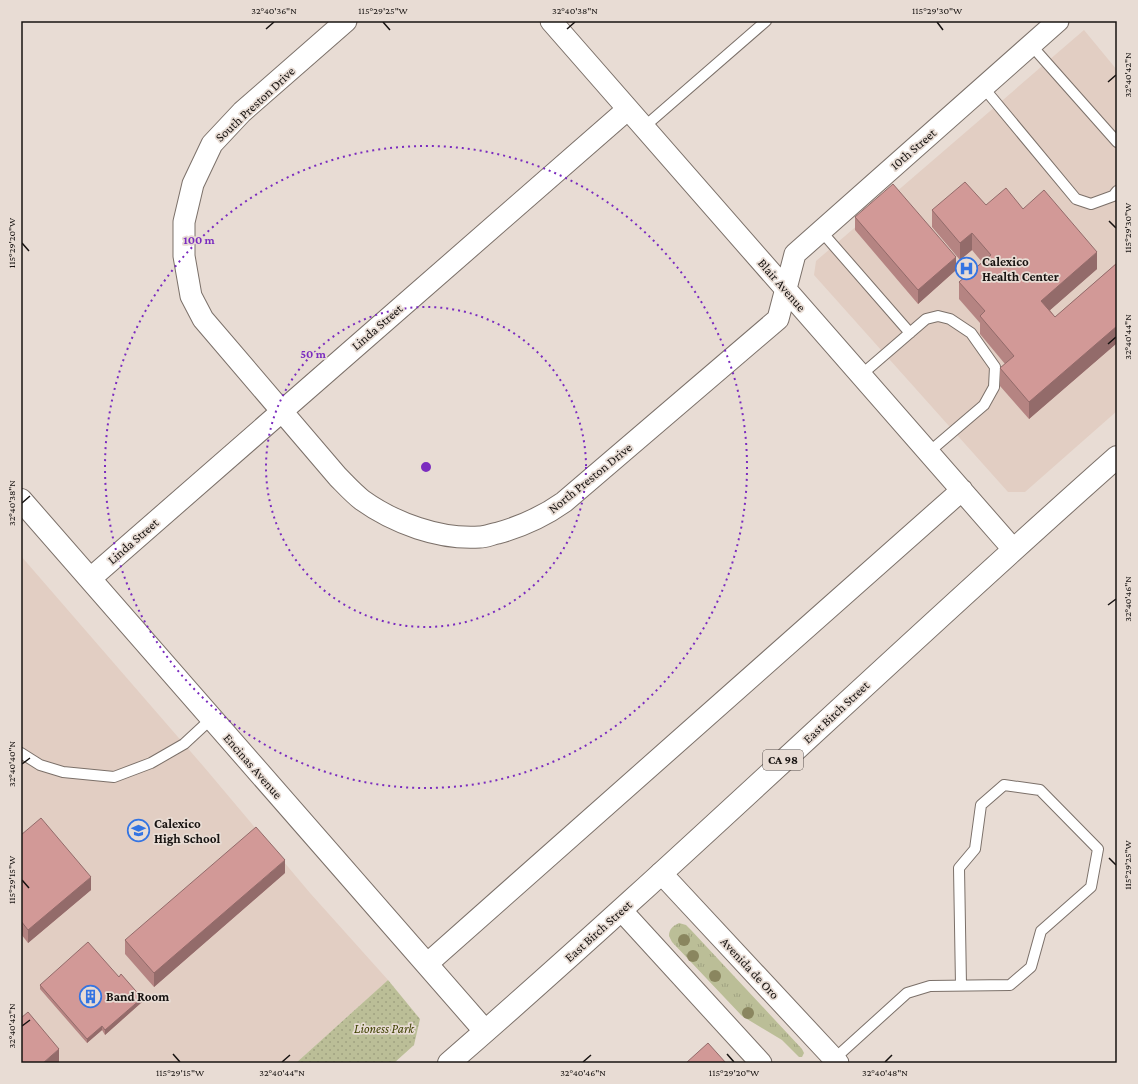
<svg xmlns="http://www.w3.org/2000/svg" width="1138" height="1084" viewBox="0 0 1138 1084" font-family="'Crimson Pro',serif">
	<defs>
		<pattern id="grass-tufts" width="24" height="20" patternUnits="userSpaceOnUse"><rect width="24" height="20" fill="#bbbe97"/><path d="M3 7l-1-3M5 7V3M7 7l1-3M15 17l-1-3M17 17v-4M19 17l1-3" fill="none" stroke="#a0a281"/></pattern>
		<pattern id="park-dots" width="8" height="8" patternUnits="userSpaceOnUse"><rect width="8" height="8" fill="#bbbe97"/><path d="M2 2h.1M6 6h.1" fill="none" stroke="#a0a281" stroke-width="1.8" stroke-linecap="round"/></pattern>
	</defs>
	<rect width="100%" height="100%" fill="#e8dcd4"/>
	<!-- built -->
	<path fill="#e2cec3" d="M1084 30 1117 70V411L1025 492H1008L814 275 816 261Z
		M21 556 204 767 310 893 388 980 296 1063H21Z"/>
	<!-- grass -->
	<path fill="url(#grass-tufts)" d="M679 923 686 925 691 930 802 1049 804 1053 802 1057H799L782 1040 742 1016 672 942 669 936C669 929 673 926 679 923Z"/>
	<!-- park -->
	<path fill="url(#park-dots)" d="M388 980 420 1019 414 1045 394 1063H296Z"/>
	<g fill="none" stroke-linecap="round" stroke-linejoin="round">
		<defs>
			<path id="service" d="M1031 45 1117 142
				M983 87 1076 199 1091 204 1113 196 1117 191
				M644 127 766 21
				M821 231 910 333
				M861 375 926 319 938 316 950 319 971 333 995 367 994 387 984 405 929 452
				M21 753 40 765 63 772 114 777 151 763 184 744 211 719
				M833 1060 907 993 930 986 1010 985 1031 967 1041 931 1091 887 1098 849 1040 790 1004 785 981 805 975 849 959 868 961 985"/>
			<path id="minor" d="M346 21 242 112 212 144 193 184 184 222V256L191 296 203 319 338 477C345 484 353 493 362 500 394 523 440 540 480 537 486 537 492 534 498 533 523 526 543 517 564 502L778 319 795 254 1058 21
				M551 21 1013 549
				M91 578 628 109
				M661 873 838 1063
				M621 910 761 1063
				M427 964 962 490"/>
			<path id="tertiary" d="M21 500 485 1031"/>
			<path id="primary" d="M449 1063C676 866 892 656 1117 457"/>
		</defs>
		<!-- service casing -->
		<use href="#service" stroke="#7b7069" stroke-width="12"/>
		<!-- minor casing -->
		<use href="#minor" stroke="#7b7069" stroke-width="23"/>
		<!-- tertiary casing -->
		<use href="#tertiary" stroke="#7b7069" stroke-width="24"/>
		<!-- primary casing -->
		<use href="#primary" stroke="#7b7069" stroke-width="24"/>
		<!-- service -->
		<use href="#service" stroke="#fff" stroke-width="10"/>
		<!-- minor -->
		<use href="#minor" stroke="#fff" stroke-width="21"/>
		<!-- tertiary -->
		<use href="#tertiary" stroke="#fff" stroke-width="22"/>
		<!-- primary -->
		<use href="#primary" stroke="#fff" stroke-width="22"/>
	</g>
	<!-- trees -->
	<g fill="#8a865f">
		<circle cx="684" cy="940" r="6"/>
		<circle cx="693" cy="956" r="6"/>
		<circle cx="715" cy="976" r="6"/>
		<circle cx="748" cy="1013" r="6"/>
	</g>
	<!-- wall -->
	<path fill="#b58482" d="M986 205 1023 209 1097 269 1050 310 1055 317 1117 263V343L1029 419 1000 386V368L1005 364 980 334V323L959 299V282L982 262 972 250 960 260 932 227V210Z
		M855 217 956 270 918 304 855 230Z
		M21 835 91 890 28 943 21 934Z
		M285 873 154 987 125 954V940Z
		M119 977 142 1002 105 1035 102 1030 87 1043 40 989V985Z"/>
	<!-- shaded-wall -->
	<path fill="#936b6a" d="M972 233V250L960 260V243Z
		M1097 252V269L1041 318V301Z
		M956 257V270L918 304V290Z
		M1117 326V343L1029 419V402Z
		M285 860V873L154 987V973Z
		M91 877V890L28 943V930Z
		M142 998V1002L105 1035V1030Z
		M102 1026V1030L87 1043V1039Z
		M59 1049V1062L58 1063H43Z"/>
	<!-- building -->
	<path fill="#d29997" stroke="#936b6a" d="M965 182 986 205 1006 188 1023 209 1044 190 1097 252 1041 301 1055 317 1117 263V326L1029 402 1000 368 1014 356 980 316 985 311 959 282 991 255 972 233 960 243 932 210Z
		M893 184 956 257 918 290 855 217Z
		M41 818 91 877 28 930 21 921V835Z
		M256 827 285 860 154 973 125 940Z
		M88 942 119 977 121 974 142 998 105 1030 102 1026 87 1039 40 985Z
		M28 1012 59 1049 43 1063H21V1018Z
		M708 1043 726 1063H686Z"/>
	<!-- ticks -->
	<path fill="none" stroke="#171311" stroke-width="1.5" d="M383 22 390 30M937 22 943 30M266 29 274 22M567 29 575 22M1108 82 1116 75M1109 221 1116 228M22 243 29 251M1108 344 1116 337M22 503 30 496M1108 605 1116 599M22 764 30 758M1109 858 1116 865M22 880 29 888M22 1026 30 1020M173 1054 180 1062M727 1054 734 1062M282 1062 290 1055M583 1062 591 1055M885 1062 892 1055"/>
	<!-- distance rings -->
	<g fill="none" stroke="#7b2cbf" stroke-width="2" stroke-dasharray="2 4">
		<circle cx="426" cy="467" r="160"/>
		<circle cx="426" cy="467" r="321"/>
	</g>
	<!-- icons -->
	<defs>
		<symbol id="hospital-ring" viewBox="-11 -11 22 22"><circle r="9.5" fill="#e8dcd4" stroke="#3474e2" stroke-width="1.5"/><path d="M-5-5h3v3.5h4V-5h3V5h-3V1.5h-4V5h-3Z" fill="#3474e2"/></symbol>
		<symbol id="school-ring" viewBox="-11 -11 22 22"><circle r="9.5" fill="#e8dcd4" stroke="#3474e2" stroke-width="1.5"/><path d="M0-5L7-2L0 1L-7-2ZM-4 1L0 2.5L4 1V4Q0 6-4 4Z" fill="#3474e2"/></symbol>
		<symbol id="building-ring" viewBox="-11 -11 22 22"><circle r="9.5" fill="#e8dcd4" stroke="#3474e2" stroke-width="1.5"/><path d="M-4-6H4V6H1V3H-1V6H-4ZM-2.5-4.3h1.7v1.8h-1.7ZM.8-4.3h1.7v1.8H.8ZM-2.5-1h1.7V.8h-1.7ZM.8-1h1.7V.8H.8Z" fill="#3474e2"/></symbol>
	</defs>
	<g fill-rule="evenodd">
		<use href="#hospital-ring" x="954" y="256" width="25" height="25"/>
		<use href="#school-ring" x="126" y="818" width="25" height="25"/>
		<use href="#building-ring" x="78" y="984" width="25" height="25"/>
	</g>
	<g text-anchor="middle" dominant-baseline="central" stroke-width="3.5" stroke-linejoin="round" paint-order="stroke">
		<!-- shield labels -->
		<rect fill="#e8dcd4" stroke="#564f4c" stroke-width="1" x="763" y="750" width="40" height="20" rx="3"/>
		<g font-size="12" font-weight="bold" fill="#171311">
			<text x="783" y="760">CA 98</text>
		</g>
		<!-- street labels -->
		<g font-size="13" fill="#171311" stroke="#e8dcd4">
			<text transform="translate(255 104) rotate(-43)">South Preston Drive</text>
			<text transform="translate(913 149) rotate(-41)">10th Street</text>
			<text transform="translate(782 285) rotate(49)">Blair Avenue</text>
			<text transform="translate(377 327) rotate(-41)">Linda Street</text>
			<text transform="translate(590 478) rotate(-39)">North Preston Drive</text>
			<text transform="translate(133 541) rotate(-41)">Linda Street</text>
			<text transform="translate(836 712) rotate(-43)">East Birch Street</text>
			<text transform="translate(253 766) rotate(49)">Encinas Avenue</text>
			<text transform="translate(598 931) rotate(-42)">East Birch Street</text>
			<text transform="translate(750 968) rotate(47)">Avenida de Oro</text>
		</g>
		<!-- poi labels -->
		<g font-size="13" font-weight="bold" fill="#171311" stroke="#e8dcd4" text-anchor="start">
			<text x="982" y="261">Calexico<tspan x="982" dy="15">Health Center</tspan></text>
			<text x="154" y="823">Calexico<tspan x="154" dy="15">High School</tspan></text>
			<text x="106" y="996">Band Room</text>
		</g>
		<!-- park labels -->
		<g font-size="13" font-style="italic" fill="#3e4000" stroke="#e8dcd4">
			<text x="384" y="1028">Lioness Park</text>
		</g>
	</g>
	<circle cx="426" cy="467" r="6" fill="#7b2cbf" stroke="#e8dcd4" stroke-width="2"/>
	<g font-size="12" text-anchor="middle" font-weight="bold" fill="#7b2cbf" stroke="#e8dcd4" stroke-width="3.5" stroke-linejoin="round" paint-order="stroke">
		<text x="199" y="244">100 m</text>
		<text x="313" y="358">50 m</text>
	</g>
	<!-- border -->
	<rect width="1138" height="1084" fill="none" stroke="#e8dcd4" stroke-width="44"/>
	<rect x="22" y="22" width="1094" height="1040" fill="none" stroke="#171311" stroke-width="1.5"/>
	<g font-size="10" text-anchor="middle" fill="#171311">
		<text x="274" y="14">32°40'36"N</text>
		<text x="383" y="14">115°29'25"W</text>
		<text x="575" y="14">32°40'38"N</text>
		<text x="937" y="14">115°29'30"W</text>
		<text transform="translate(1127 75) rotate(-90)" y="4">32°40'42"N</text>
		<text transform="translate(1127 228) rotate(-90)" y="4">115°29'30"W</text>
		<text transform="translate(11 243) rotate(-90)" y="4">115°29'20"W</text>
		<text transform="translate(1127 337) rotate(-90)" y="4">32°40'44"N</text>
		<text transform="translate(11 503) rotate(-90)" y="4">32°40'38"N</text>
		<text transform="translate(1127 599) rotate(-90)" y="4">32°40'46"N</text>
		<text transform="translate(11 764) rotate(-90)" y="4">32°40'40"N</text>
		<text transform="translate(1127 865) rotate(-90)" y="4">115°29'25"W</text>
		<text transform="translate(11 880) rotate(-90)" y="4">115°29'15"W</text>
		<text transform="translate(11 1026) rotate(-90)" y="4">32°40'42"N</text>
		<text x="180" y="1076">115°29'15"W</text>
		<text x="282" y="1076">32°40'44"N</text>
		<text x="583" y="1076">32°40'46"N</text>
		<text x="734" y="1076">115°29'20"W</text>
		<text x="885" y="1076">32°40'48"N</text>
	</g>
</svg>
